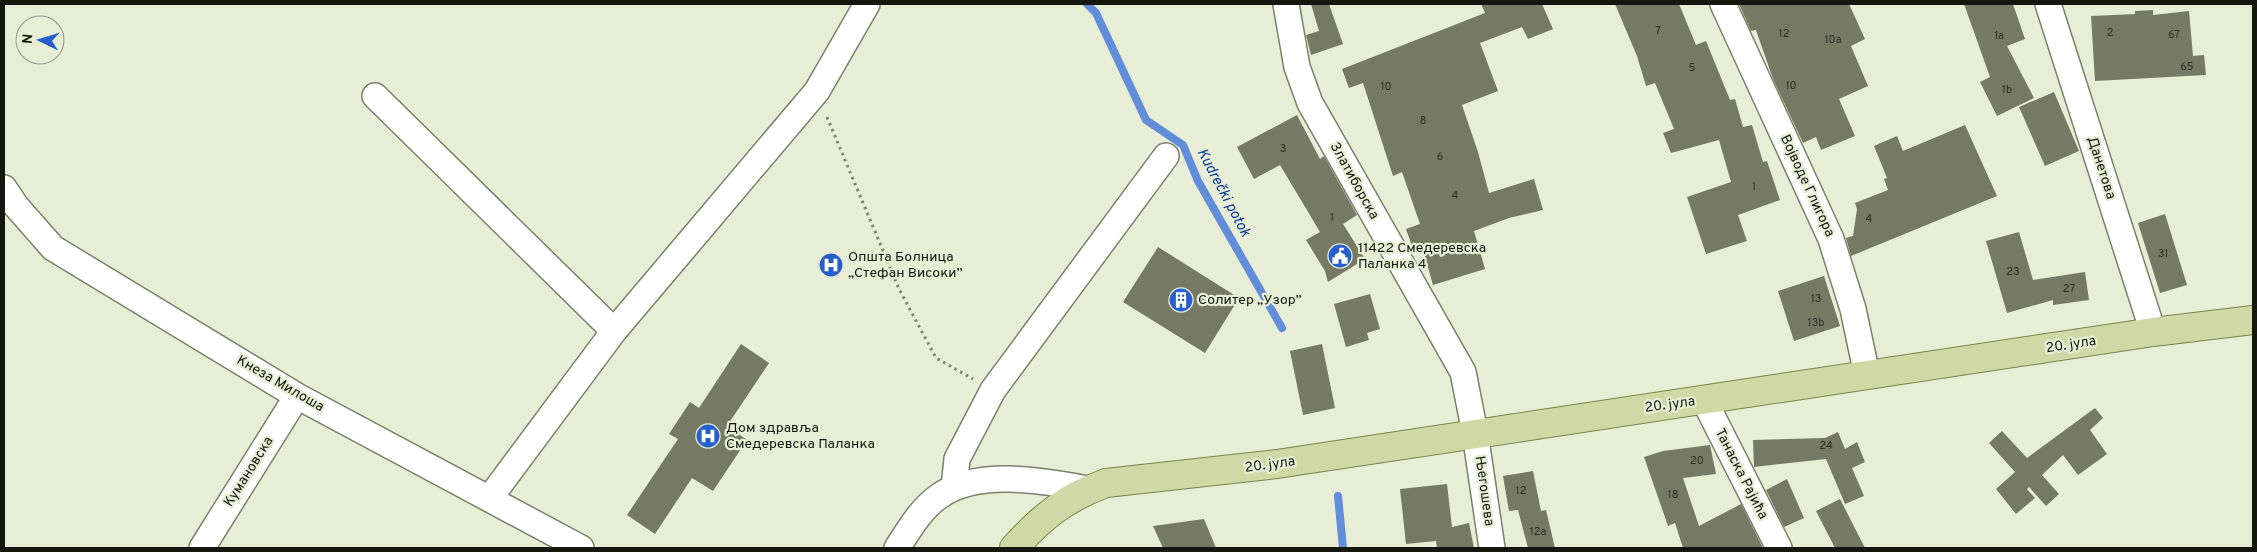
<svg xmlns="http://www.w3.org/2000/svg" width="2257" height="552" viewBox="0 0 2257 552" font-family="Overpass,sans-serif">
	<rect width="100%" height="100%" fill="#e8edd6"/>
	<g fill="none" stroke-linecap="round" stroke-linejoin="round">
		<!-- stream -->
		<path stroke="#628ddb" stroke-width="8" d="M1087 4 1096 13 1146 120 1183 145 1198 181 1282 328
			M1338 496 1343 548"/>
	</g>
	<!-- building -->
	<path fill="#767a65" d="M1311 4H1329L1343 44 1311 55 1306 35 1319 31Z
		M1481 4H1542L1553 29 1528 39 1522 27 1480 43 1498 91 1462 105 1478 152 1489 193 1534 179 1543 210 1509 218 1474 231 1485 269 1433 285 1422 246 1413 249 1406 229 1420 224 1402 172 1393 176 1363 83 1349 88 1342 69 1485 13Z
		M1615 4H1679L1696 45 1706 41 1730 100 1735 99 1743 127 1752 125 1763 162 1767 161 1780 200 1738 215 1747 241 1706 254 1687 197 1731 182 1719 140 1671 153 1663 133 1674 129 1655 83 1646 86 1637 56Z
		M1739 4H1849L1865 39 1851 46 1868 86 1839 99 1855 136 1821 150 1816 137 1803 143 1773 79 1756 30 1751 31Z
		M1964 4H2013L2025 39 2007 46 2034 98 1997 116 1980 82 1990 77Z
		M2153 10V15L2189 11 2193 56 2204 55 2206 75 2095 81 2091 16 2135 14V11Z
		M2054 92 2079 151 2045 166 2019 107Z
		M1297 115 1320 159 1324 156 1357 215 1343 224 1365 259 1328 282 1325 271 1306 240 1320 232 1280 165 1254 179 1237 147Z
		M1965 125 1997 196 1851 256 1846 238 1853 236 1857 209 1855 203 1888 190 1884 179 1887 178 1874 146 1897 136 1903 151Z
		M2165 214 2187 285 2160 293 2138 223Z
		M2019 232 2033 280 2085 272 2089 300 2053 305V300L2007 313 1986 241Z
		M1158 247 1239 298 1205 353 1123 302Z
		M1824 276 1840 326 1794 341 1778 291Z
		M1370 294 1380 329 1367 333 1369 340 1346 347 1334 304Z
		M741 344 769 363 727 426 747 440 713 491 692 478 655 534 627 515 678 439 669 434 690 402 699 408Z
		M1322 344 1335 408 1303 415 1290 351Z
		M2095 408 2103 418 2090 430 2107 454 2078 475 2063 455 2042 475 2059 494 2046 506 2029 487 2027 489 2035 498 2016 514 1996 489 2015 472 1989 443 2002 431 2027 458Z
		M1838 432 1845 449 1857 442 1865 462 1852 468 1864 496 1845 504 1826 459 1754 467 1753 440 1825 438Z
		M1710 445 1716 474 1683 478 1699 526 1741 504 1763 548H1683L1675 523 1668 526 1644 457 1663 451Z
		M1533 471 1541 511 1546 510 1555 548H1528L1518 510 1509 511 1503 476Z
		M1787 479 1804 518 1784 527 1766 490Z
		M1447 484 1452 527 1469 523 1474 548H1437L1436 541 1406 544 1400 489Z
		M1840 499 1865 548H1835L1816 511Z
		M1204 519 1216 548H1163L1153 526Z"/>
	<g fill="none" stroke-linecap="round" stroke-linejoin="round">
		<defs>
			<path id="minor" d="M1286 4 1297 67 1310 103 1463 372 1475 433 1492 548
				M1723 4 1831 239 1853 309 1867 375
				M2048 4 2153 332
				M375 96 614 331
				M4 188 16 206 53 248 297 396 581 548
				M1704 400 1779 548
				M954 488 957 459 993 390 1166 156
				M489 499 614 331 817 91 867 4
				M202 548 297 396
				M897 548C909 530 920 510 938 497 977 468 1044 481 1088 489"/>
			<path id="major" d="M1014 548C1042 517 1065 498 1106 483L1277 464 2153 332 2253 320"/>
		</defs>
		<!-- minor casing -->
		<use href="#minor" stroke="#7c806b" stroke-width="28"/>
		<!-- major casing -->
		<use href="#major" stroke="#7a844a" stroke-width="30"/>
		<!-- path -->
		<path stroke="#7f8373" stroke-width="3" stroke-dasharray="2.5 4" stroke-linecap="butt" d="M827 117 899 289 936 358 973 379"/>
		<!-- minor -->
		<use href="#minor" stroke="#fff" stroke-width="25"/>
		<!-- major -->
		<use href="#major" stroke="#d0d8a5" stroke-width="28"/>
	</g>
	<!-- icons -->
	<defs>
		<symbol id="civic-disc" viewBox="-11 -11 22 22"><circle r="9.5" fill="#2760cd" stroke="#e8edd6"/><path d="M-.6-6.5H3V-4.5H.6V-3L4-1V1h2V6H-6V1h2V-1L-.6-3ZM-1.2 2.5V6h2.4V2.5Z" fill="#fff"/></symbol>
		<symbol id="hospital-disc" viewBox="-11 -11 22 22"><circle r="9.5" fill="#2760cd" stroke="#e8edd6"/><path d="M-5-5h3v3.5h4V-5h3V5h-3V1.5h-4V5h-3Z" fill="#fff"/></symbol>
		<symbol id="building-disc" viewBox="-11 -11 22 22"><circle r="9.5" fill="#2760cd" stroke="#e8edd6"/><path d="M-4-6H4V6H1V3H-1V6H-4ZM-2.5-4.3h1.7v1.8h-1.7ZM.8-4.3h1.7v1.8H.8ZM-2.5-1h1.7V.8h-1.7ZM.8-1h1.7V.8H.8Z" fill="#fff"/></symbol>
	</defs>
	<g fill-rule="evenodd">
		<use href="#civic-disc" x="1326" y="242" width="28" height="28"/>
		<use href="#hospital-disc" x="817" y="251" width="28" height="28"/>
		<use href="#building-disc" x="1167" y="286" width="28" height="28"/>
		<use href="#hospital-disc" x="694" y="422" width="28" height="28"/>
	</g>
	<g text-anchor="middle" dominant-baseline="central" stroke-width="4.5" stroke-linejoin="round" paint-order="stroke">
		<!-- number labels -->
		<g font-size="11" fill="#2d3024">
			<text x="1658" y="31">7</text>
			<text x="2110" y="33">2</text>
			<text x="1784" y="34">12</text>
			<text x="2174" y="35">67</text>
			<text x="1999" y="36">1a</text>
			<text x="1833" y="40">10a</text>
			<text x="2187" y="67">65</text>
			<text x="1692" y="68">5</text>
			<text x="1791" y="86">10</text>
			<text x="1386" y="87">10</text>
			<text x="2007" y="90">1b</text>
			<text x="1423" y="121">8</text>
			<text x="1283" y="149">3</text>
			<text x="1440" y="157">6</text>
			<text x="1754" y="187">1</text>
			<text x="1455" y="196">4</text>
			<text x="1332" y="218">1</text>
			<text x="1869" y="219">4</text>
			<text x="2163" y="254">31</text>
			<text x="2013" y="272">23</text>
			<text x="2069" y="289">27</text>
			<text x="1816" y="299">13</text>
			<text x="1816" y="323">13b</text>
			<text x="1826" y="446">24</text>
			<text x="1697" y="461">20</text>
			<text x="1521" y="491">12</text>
			<text x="1673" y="495">18</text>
			<text x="1538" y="532">12a</text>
		</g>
		<!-- street labels -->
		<g font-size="14" fill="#15170f" stroke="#e8edd6">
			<text transform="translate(2101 168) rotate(72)">Данетова</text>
			<text transform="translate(1354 181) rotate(61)">Златиборска</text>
			<text transform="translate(1807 186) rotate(65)">Војводе Глигора</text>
			<text transform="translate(2071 345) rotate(-9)">20. јула</text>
			<text transform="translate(280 384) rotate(30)">Кнеза Милоша</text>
			<text transform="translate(1670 405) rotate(-8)">20. јула</text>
			<text transform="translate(1270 465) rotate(-8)">20. јула</text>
			<text transform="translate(249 472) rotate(-58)">Кумановска</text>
			<text transform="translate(1741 474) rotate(63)">Танаска Рајића</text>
			<text transform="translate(1484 491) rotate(82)">Његошева</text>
		</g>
		<!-- poi labels -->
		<g font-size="14" fill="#15170f" stroke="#e8edd6" text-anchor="start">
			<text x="1358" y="248">11422 Смедеревска<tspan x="1358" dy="16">Паланка 4</tspan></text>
			<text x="848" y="257">Општа Болница<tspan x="848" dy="16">„Стефан Високи”</tspan></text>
			<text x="1198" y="300">Солитер „Узор”</text>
			<text x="726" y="428">Дом здравља<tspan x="726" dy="16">Смедеревска Паланка</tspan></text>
		</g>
		<!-- water labels -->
		<g font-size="15" font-style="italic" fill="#0b3c96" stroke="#e8edd6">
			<text transform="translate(1223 193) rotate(62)">Kudrečki potok</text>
		</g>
	</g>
	<!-- border -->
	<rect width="2257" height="552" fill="none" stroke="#15170f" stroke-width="10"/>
	<!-- north arrow -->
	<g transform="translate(40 40) rotate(275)"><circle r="24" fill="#e8edd6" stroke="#949786"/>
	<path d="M0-4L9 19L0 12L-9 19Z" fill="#2760cd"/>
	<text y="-8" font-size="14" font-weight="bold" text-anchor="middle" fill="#15170f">N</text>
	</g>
</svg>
